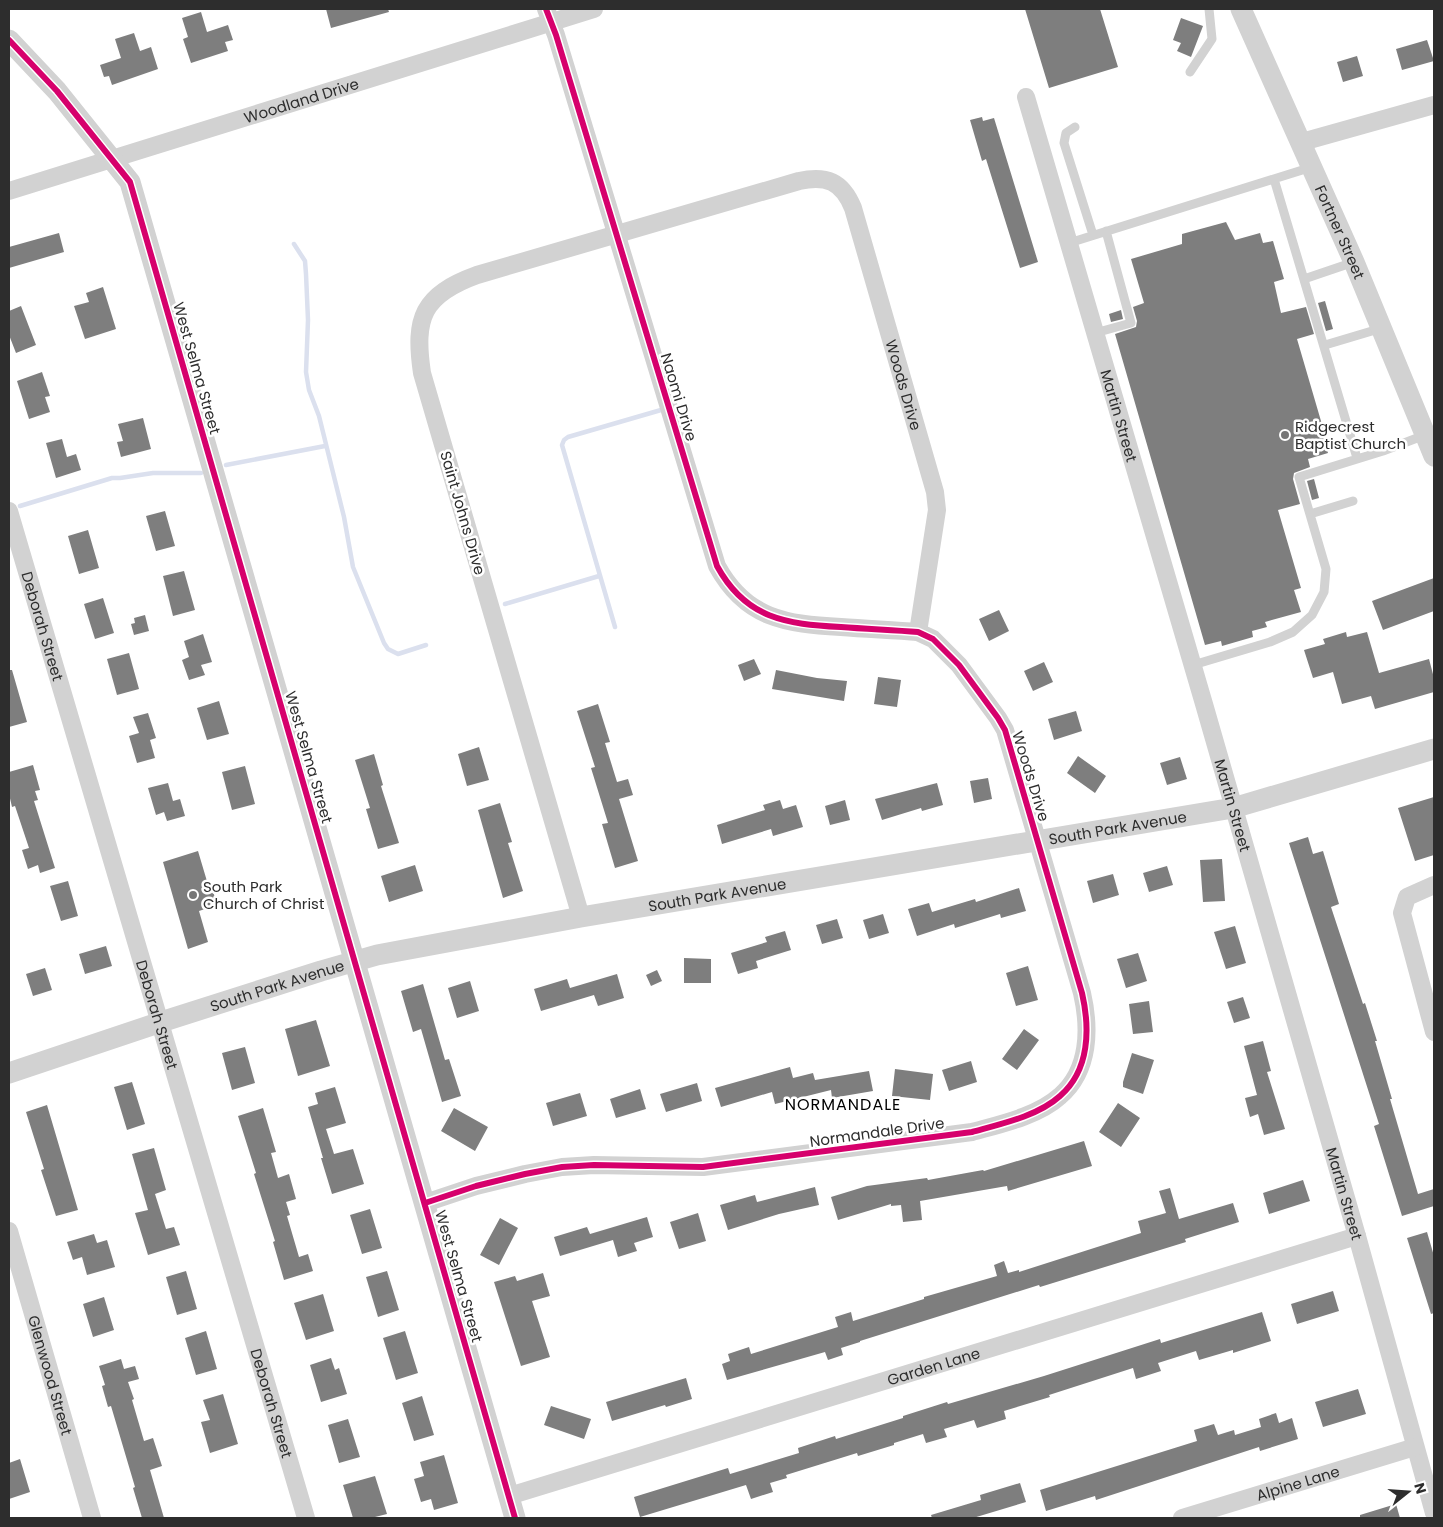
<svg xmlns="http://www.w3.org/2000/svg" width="1443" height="1527" viewBox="0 0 1443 1527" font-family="Poppins,sans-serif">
	<rect width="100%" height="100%" fill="#fff"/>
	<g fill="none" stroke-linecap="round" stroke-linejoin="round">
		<!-- stream -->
		<path stroke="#dbe0ee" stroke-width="4.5" d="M294 244 305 261 306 274 308 320 306 372 309 390 319 416 344 517 353 567 384 643 388 649 398 654 426 645
			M226 465 325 446
			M20 506 112 478H120L153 473H201
			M505 604 599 576
			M615 627 562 445 564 440 568 437 661 410"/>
	</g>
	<!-- building -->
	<path fill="#7e7e7e" d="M326 9H388L389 12 331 28Z
		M1025 9H1100L1118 67 1049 88Z
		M201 12 207 32 228 25 233 40 225 42 228 51 191 63 183 39 188 37 182 18Z
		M1181 18 1203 26 1191 57 1177 51 1181 43 1173 40Z
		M134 33 140 51 151 47 158 69 112 85 109 76 104 77 100 65 121 58 115 39Z
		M1427 40 1434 61 1402 70 1396 49Z
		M1357 56 1363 76 1343 82 1337 62Z
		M982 117 983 121 994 118 1038 262 1020 268 986 159 982 161 970 120Z
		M1226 222 1235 240 1260 233 1263 243 1273 241 1284 279 1274 282 1281 313 1306 307 1314 334 1297 339 1328 445 1326 446 1328 453 1308 459 1310 467 1294 473 1293 479 1300 504 1278 510 1301 588 1294 590 1301 612 1265 622 1267 627 1252 631 1253 637 1222 646 1221 641 1205 645 1115 334 1136 327 1137 321 1133 307 1144 303 1131 259 1182 244V234Z
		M59 233 64 252 9 268V247Z
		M103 287 116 329 85 339 74 306 89 302 86 293Z
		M1325 301 1333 329 1326 331 1318 303Z
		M21 306 36 345 16 353 9 335V311Z
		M1121 310 1123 319 1111 322 1109 314Z
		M42 372 50 396 45 397 50 412 29 419 17 381Z
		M143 418 151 449 121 457 117 442 123 441 118 424Z
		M62 439 67 457 76 454 81 470 56 478 46 443Z
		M1314 479 1319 498 1312 500 1307 481Z
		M165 511 175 546 156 551 146 516Z
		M88 530 99 568 79 574 68 536Z
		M184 571 195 610 173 616 163 576Z
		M1434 578V611L1383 630 1372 601Z
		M103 598 114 633 95 639 84 604Z
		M999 610 1009 631 989 641 979 619Z
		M145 615 149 631 134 635 131 624 135 623 134 618Z
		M1346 632 1347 637 1367 632 1379 673 1429 659 1434 678V692L1375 709 1371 696 1342 704 1333 672 1313 678 1304 650 1325 644 1323 639Z
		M203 634 212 662 201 665 205 675 189 680 182 660 189 657 184 641Z
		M129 653 139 689 117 695 107 659Z
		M754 659 761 674 744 681 738 665Z
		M1044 662 1053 682 1033 691 1024 671Z
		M9 670H12L27 722 9 727Z
		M776 670 817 678 847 681 844 701 772 689Z
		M878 677 901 680 897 707 874 704Z
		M219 701 229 734 207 740 197 708Z
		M598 704 610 742 605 743 617 782 628 779 633 795 619 799 638 861 615 868 602 824 608 823 591 768 595 767 577 711Z
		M1076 711 1082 731 1054 740 1048 719Z
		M148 713 156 738 150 740 155 758 137 763 129 736 139 733 133 717Z
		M479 747 489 780 467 786 458 754Z
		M374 754 383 785 381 786 399 843 378 849 366 809 370 808 355 760Z
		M1078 756 1106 776 1095 793 1067 773Z
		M1180 757 1187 779 1167 785 1160 763Z
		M33 765 40 790 35 791 38 800 34 801 55 868 40 873 38 865 28 869 22 850 29 848 15 806 12 807 9 794V772Z
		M245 766 255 804 232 810 222 772Z
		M988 778 992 799 974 803 970 781Z
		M168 783 173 801 180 799 185 816 167 821 164 812 156 815 148 788Z
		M937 783 943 805 922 811 921 808 882 820 875 799Z
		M1434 797V855L1415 861 1398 808Z
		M780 800 783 809 796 805 803 827 773 836 771 829 722 844 717 825 765 810 763 805Z
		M845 800 850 820 830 825 825 806Z
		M500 803 512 842 508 843 523 891 503 898 478 810Z
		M1308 837 1313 854 1323 851 1339 904 1331 907 1363 1004 1365 1003 1377 1041H1375L1392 1099H1390L1418 1194 1434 1189V1206L1402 1216 1374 1126 1379 1124 1289 843Z
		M198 851 209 888 212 887 216 902H213L214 906 199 911 208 942 188 949 163 862Z
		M1222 859 1225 901 1203 902 1200 860Z
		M415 865 423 891 389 902 381 876Z
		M1167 866 1173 885 1149 892 1143 873Z
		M1113 874 1119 895 1093 903 1087 881Z
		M68 881 78 916 61 921 50 886Z
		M1019 888 1026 911 1001 918 1000 914 955 928 954 924 917 936 908 909 929 903 932 912 975 899 976 902Z
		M883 914 889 933 869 939 863 920Z
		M837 919 843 938 822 944 816 925Z
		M1235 926 1246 963 1226 969 1214 932Z
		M785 931 791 950 756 961 758 968 738 974 731 953 767 942 765 937Z
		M106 946 112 966 85 974 79 954Z
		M1138 953 1147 981 1126 988 1117 959Z
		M684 958 711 959V983H684Z
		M1028 966 1038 1000 1016 1006 1006 973Z
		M45 968 52 990 33 996 26 974Z
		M657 970 662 981 651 986 646 975Z
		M617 974 624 998 598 1006 594 995 541 1011 534 989 567 979 570 988Z
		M470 981 479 1011 457 1018 448 988Z
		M423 984 445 1060 449 1059 461 1096 442 1102 421 1029 413 1032 401 991Z
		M1243 997 1250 1018 1234 1023 1227 1002Z
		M1149 1001 1153 1032 1133 1034 1129 1004Z
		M316 1020 330 1066 298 1076 285 1029Z
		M1024 1029 1039 1040 1017 1070 1002 1059Z
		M1263 1041 1271 1071 1267 1072 1285 1129 1264 1135 1258 1114 1250 1117 1245 1098 1257 1095 1244 1046Z
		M245 1047 255 1083 232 1090 222 1053Z
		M1132 1053 1154 1060 1143 1094 1123 1087V1082Z
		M971 1061 977 1082 949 1091 942 1070Z
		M790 1067 793 1078 813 1073 815 1080 869 1071 873 1091 832 1098 831 1090 775 1104 772 1092 721 1107 715 1088Z
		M895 1069 933 1074 930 1100 892 1096Z
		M132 1082 145 1124 127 1130 114 1087Z
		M697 1083 702 1101 666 1112 660 1094Z
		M335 1087 346 1123 326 1129 334 1154 353 1149 364 1184 332 1194 321 1158H323L308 1107 318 1104 315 1093Z
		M640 1089 646 1109 616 1118 610 1099Z
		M580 1093 587 1116 553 1126 546 1103Z
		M1118 1103 1140 1118 1121 1147 1099 1132Z
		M47 1105 78 1210 56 1216 41 1170 44 1169 26 1112Z
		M263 1108 276 1152 271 1153 278 1178 289 1174 296 1199 286 1202 290 1215 287 1216 299 1257 308 1254 313 1271 284 1280 273 1242 275 1241 254 1174 256 1173 238 1116Z
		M454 1108 488 1127 475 1151 441 1131Z
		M1084 1141 1092 1166 1008 1191 1007 1186 920 1201 922 1220 903 1222 901 1205 891 1206V1204L838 1220 831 1197 867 1186 927 1178 928 1180 983 1170 984 1171Z
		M154 1148 166 1190 155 1194 166 1229 174 1227 180 1245 148 1255 135 1213 148 1210 132 1154Z
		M1303 1180 1310 1201 1269 1214 1263 1193Z
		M815 1187 819 1205 779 1214 728 1230 720 1205 755 1195 757 1202Z
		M1170 1188 1179 1219 1233 1203 1239 1222 1185 1239 1186 1242 1040 1287 1039 1285 860 1341V1342L841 1348 843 1355 828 1360 825 1352 727 1380 722 1364 730 1361 728 1354 749 1347 751 1354 838 1327 835 1317 851 1312 853 1321 924 1299V1297L997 1276 994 1265 1004 1261 1008 1273 1019 1270V1272L1141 1233 1138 1221 1166 1213 1159 1191Z
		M370 1209 382 1248 362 1254 350 1215Z
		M698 1213 706 1241 679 1249 670 1222Z
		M647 1217 653 1237 634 1243 637 1251 618 1257 613 1240 560 1256 554 1237 587 1227 590 1234Z
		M500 1218 518 1228 499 1265 480 1255Z
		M1427 1232 1434 1256V1313L1431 1314 1407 1238Z
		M94 1234 97 1243 107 1240 115 1267 87 1275 82 1257 73 1260 67 1242Z
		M186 1271 197 1309 177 1315 166 1277Z
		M387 1271 399 1310 378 1317 366 1277Z
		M543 1273 550 1296 532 1301 550 1357 521 1366 494 1282 515 1276 517 1281Z
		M1333 1291 1339 1311 1297 1324 1291 1304Z
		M323 1294 334 1331 306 1340 294 1303Z
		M104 1297 114 1330 93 1337 83 1304Z
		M1262 1312 1271 1341 1233 1353V1350L1199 1360 1196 1351 1158 1363 1161 1371 1136 1379 1133 1368 1049 1395 1050 1397 1004 1411 1006 1419 977 1428 974 1420 944 1429 947 1437 926 1443 923 1434 894 1443V1445L858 1456 857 1453 786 1475 787 1478 770 1483 773 1492 751 1499 746 1485 640 1517 634 1497 728 1468 730 1474 799 1453 798 1448 835 1436 836 1439 903 1418V1416L947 1402 948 1404 1044 1376 1160 1339 1161 1343Z
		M206 1331 217 1369 196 1375 185 1338Z
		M405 1331 418 1373 396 1380 383 1338Z
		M331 1358 335 1370 339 1368 347 1394 321 1402 310 1365Z
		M121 1359 124 1369 135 1366 139 1379 128 1382 134 1399 132 1400 144 1441 153 1438 162 1466 150 1470 164 1518H142L133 1488 135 1487 111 1406 108 1407 102 1386 105 1385 99 1366Z
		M686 1378 692 1399 666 1407 665 1405 612 1421 606 1402Z
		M1358 1389 1366 1414 1323 1427 1315 1402Z
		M223 1394 238 1444 210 1453 201 1422 210 1420 203 1400Z
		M422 1396 434 1435 414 1441 402 1403Z
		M551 1406 591 1419 584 1439 544 1425Z
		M1276 1413 1279 1423 1292 1418 1298 1439 1260 1451 1259 1447 1096 1500 1095 1496 1046 1511 1040 1490 1197 1441 1194 1430 1214 1424 1218 1435 1234 1430 1235 1435 1261 1427 1259 1419Z
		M348 1419 360 1457 339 1463 328 1425Z
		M444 1455 458 1503 434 1510 431 1499 421 1502 414 1479 424 1476 420 1462Z
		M20 1459 30 1492 9 1499V1463Z
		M375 1476 387 1514 371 1518H353L343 1485Z
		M1020 1483 1026 1502 973 1518H932L931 1515 981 1500 980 1495Z
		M1396 1504 1400 1518H1360V1515Z"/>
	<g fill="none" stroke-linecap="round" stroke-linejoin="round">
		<!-- service -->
		<path stroke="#d2d2d2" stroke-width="9" d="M1190 72 1212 39 1209 9
			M1075 127 1066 133 1064 143 1093 235
			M1274 179 1357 458
			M1069 243 1312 167
			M1304 279 1354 262
			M1095 333 1131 323 1106 231
			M1325 345 1382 328
			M1310 514 1353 501
			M1193 665 1270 642 1293 632 1312 615 1324 592 1326 569 1299 477 1383 451 1425 435"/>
		<!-- minor -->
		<g stroke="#d2d2d2" stroke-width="18">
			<path id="s1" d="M1026 97 1204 704 1357 1236 1434 1513"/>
			<path d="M1302 142 1434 105"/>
			<path id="s2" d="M9 191 594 9"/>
			<path id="s3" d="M9 511 306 1518"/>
			<path d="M1434 885 1407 897 1402 913 1434 1032"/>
			<path id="s4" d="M581 917 422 373C414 318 422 295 477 275L799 181C826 175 842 181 853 208L935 492 937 510 918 632"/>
			<path d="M425 1203 476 1186 525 1174 562 1167 594 1165 703 1167 972 1132C1001 1124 1038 1116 1060 1096 1090 1070 1090 1028 1082 993L1005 730 998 718 959 665 933 639 918 632C892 630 867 629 841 627 786 624 746 619 717 566L556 35 546 9"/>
			<path id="s5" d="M9 1231 92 1518"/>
			<path id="s6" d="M509 1496 1357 1236"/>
			<path id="s7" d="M1182 1518 1415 1447"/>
		</g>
		<!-- tertiary -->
		<g stroke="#d2d2d2" stroke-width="21">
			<path id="s8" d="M1241 9 1354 262 1434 456"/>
			<path d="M9 40 57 91 130 182 515 1518"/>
			<path id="s9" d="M9 1073 161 1022 321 971 377 955 581 917 1233 808 1434 749"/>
		</g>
		<defs>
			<path id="cycleway" d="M9 40 57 91 130 182 515 1518
				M425 1203 476 1186 525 1174 562 1167 594 1165 703 1167 972 1132C1001 1124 1038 1116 1060 1096 1090 1070 1090 1028 1082 993L1005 730 998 718 959 665 933 639 918 632C892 630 867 629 841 627 786 624 746 619 717 566L556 35 546 9"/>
		</defs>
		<!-- cycleway casing -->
		<use href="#cycleway" stroke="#fff" stroke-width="9"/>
		<!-- cycleway -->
		<use href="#cycleway" stroke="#d6006c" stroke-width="6"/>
	</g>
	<!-- markers -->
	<g fill="#767676" stroke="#fff" stroke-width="2">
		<circle cx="1285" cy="435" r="5"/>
		<circle cx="193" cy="895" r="5"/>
	</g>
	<g text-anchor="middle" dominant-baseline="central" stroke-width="5" stroke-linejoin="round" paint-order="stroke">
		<!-- street labels -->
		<g font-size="15" fill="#2d2d2d" stroke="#fff">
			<text stroke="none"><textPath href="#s2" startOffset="306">Woodland Drive</textPath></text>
			<text stroke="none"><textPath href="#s8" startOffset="244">Fortner Street</textPath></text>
			<text transform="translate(197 368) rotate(74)">West Selma Street</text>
			<text stroke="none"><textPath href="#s4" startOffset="1281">Woods Drive</textPath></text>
			<text transform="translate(679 397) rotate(73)">Naomi Drive</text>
			<text stroke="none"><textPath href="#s1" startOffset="332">Martin Street</textPath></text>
			<text transform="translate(463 513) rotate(74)">Saint Johns Drive</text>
			<text stroke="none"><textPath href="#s3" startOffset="120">Deborah Street</textPath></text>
			<text transform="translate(309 757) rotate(74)">West Selma Street</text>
			<text transform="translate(1031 776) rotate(73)">Woods Drive</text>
			<text stroke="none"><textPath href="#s1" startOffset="738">Martin Street</textPath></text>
			<text stroke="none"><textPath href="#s9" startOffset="1138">South Park Avenue</textPath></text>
			<text stroke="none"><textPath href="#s9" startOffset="732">South Park Avenue</textPath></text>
			<text stroke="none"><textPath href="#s9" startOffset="282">South Park Avenue</textPath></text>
			<text stroke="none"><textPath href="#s3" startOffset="525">Deborah Street</textPath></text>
			<text transform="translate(877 1132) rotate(-8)">Normandale Drive</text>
			<text stroke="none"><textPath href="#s1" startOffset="1142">Martin Street</textPath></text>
			<text transform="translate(459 1276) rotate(74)">West Selma Street</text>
			<text stroke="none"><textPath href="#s6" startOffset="444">Garden Lane</textPath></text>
			<text stroke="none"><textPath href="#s5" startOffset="150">Glenwood Street</textPath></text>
			<text stroke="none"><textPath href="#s3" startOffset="930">Deborah Street</textPath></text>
			<text stroke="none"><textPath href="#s7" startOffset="121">Alpine Lane</textPath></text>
		</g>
		<!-- poi labels -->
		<g font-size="15" fill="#2d2d2d" stroke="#fff" text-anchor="start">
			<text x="1295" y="426">Ridgecrest<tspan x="1295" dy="17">Baptist Church</tspan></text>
			<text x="203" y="886">South Park<tspan x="203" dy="17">Church of Christ</tspan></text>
		</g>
		<!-- neighbourhood labels -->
		<g font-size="16" letter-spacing="1" fill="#000" stroke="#fff">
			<text x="843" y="1104">NORMANDALE</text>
		</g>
	</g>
	<!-- border -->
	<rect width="1443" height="1527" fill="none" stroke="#2d2d2d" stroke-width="20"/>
	<!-- north arrow -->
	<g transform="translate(1408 1492) rotate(73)" stroke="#ffffff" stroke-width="4" paint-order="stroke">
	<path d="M0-4L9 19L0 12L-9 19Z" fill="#2d2d2d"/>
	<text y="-8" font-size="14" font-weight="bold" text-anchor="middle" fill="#2d2d2d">N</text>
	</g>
</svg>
